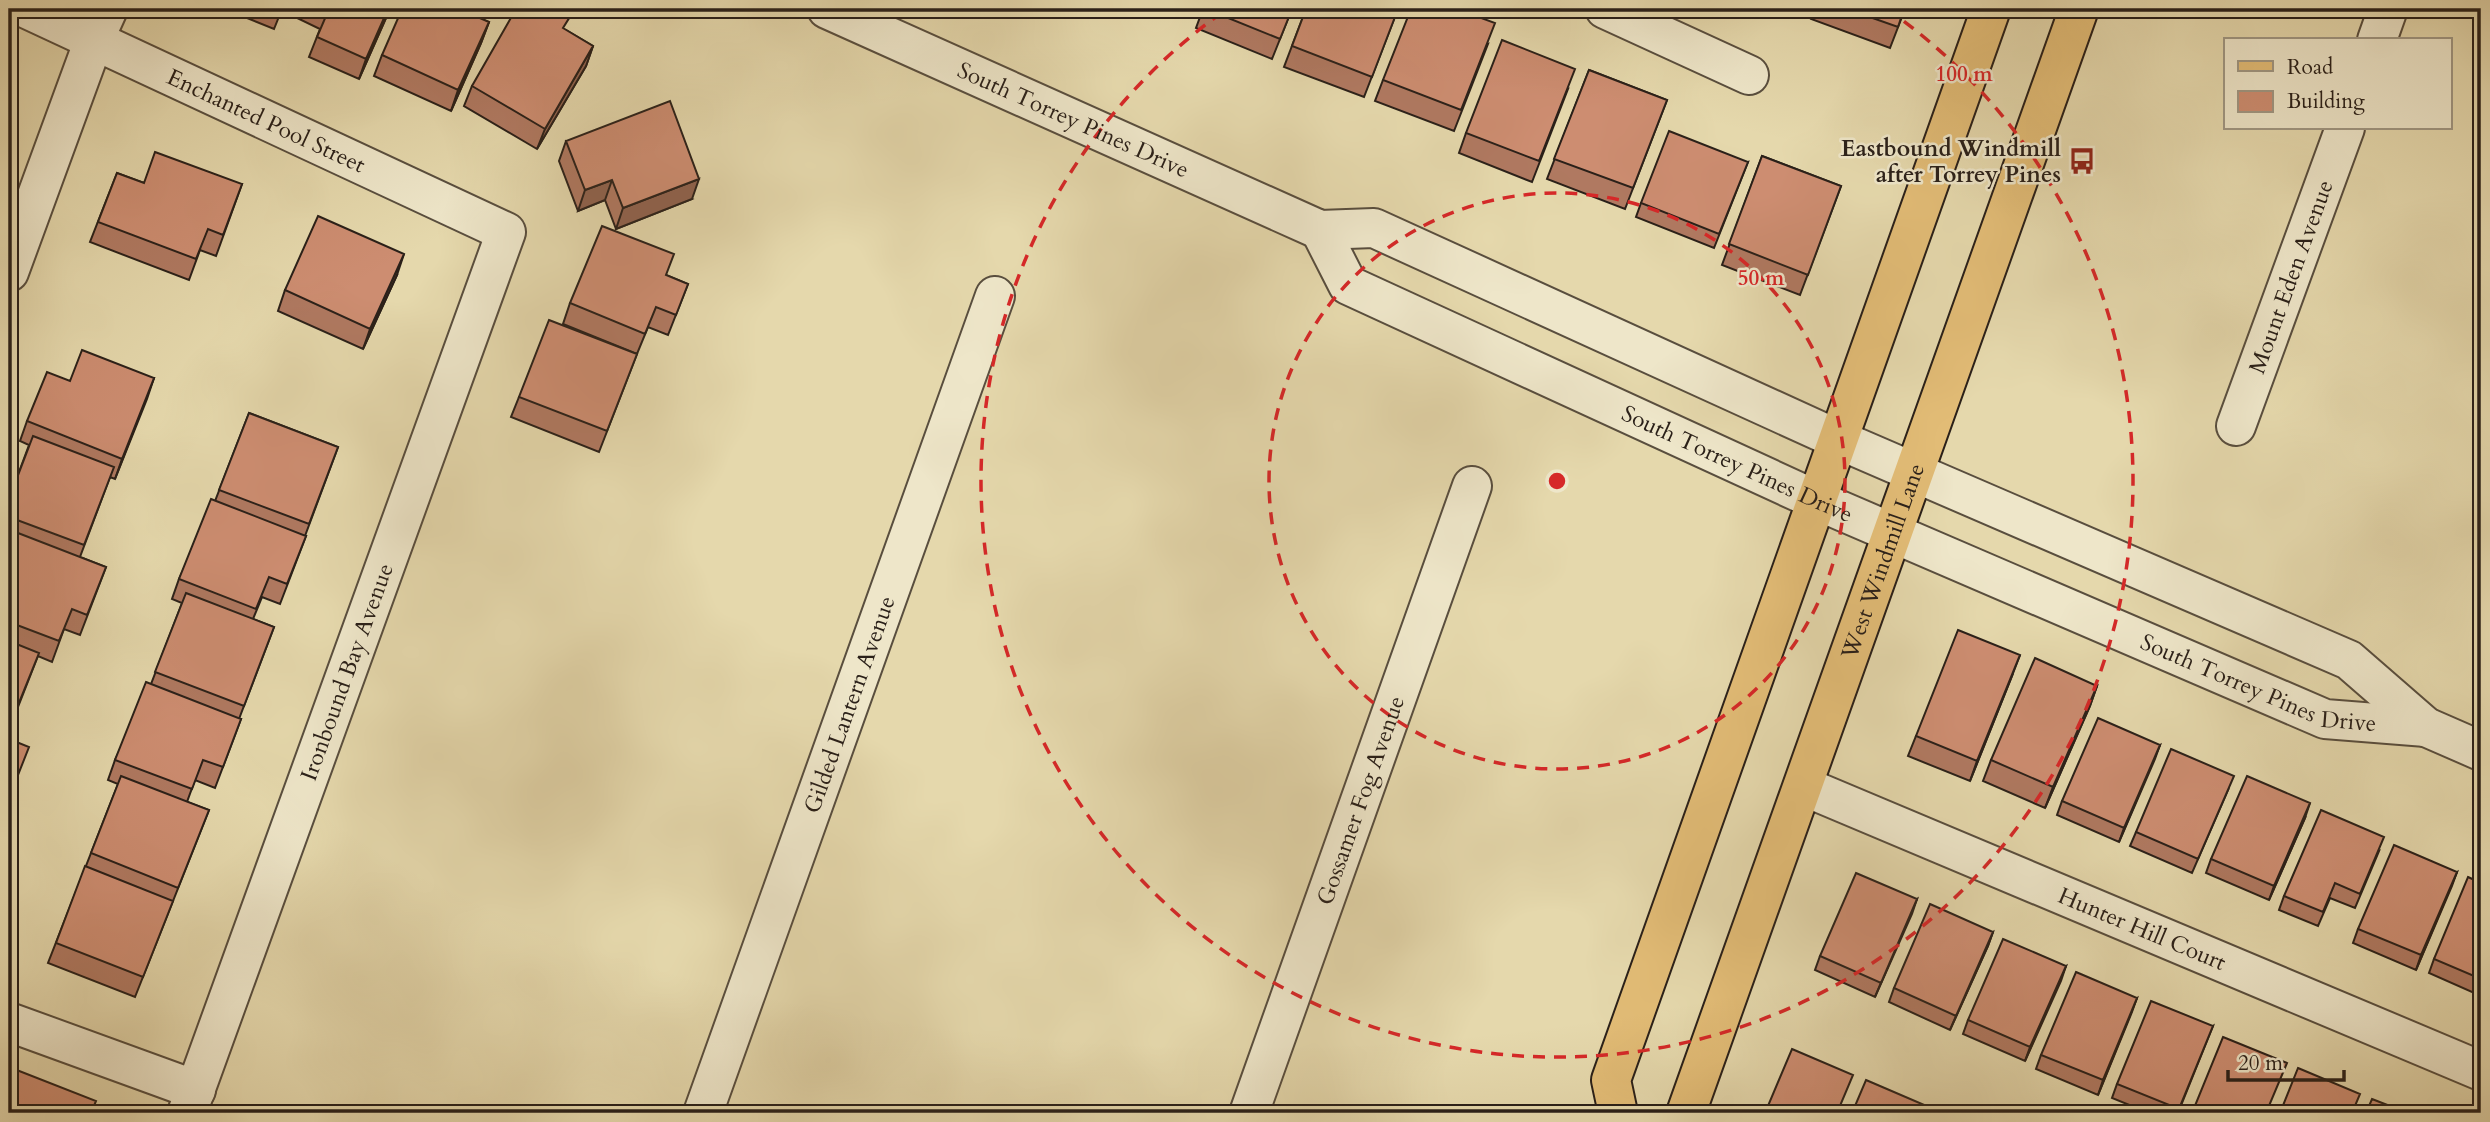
<svg xmlns="http://www.w3.org/2000/svg" width="2490" height="1122" viewBox="0 0 2490 1122" font-family="Cardo,serif">
	<rect width="100%" height="100%" fill="#e5d8ac"/>
	<filter id="stains"><feTurbulence type="fractalNoise" baseFrequency=".00286" numOctaves="4"/><feColorMatrix values="0 0 0 0 .2 0 0 0 0 .09 0 0 0 0 .02 0 0 0 .5 -.17"/></filter>
	<radialGradient id="worn" r=".72"><stop offset=".6" stop-color="#630" stop-opacity="0"/><stop offset="1" stop-color="#630" stop-opacity=".3"/></radialGradient>
	<g fill="none" stroke-linecap="round" stroke-linejoin="round">
		<defs>
			<g id="minor">
				<path id="s1" d="M27 9 506 232 187 1113"/>
				<path id="s2" d="M827 9 1320 230 1374 228 1837 439 2349 660 2426 727 2481 751"/>
				<path d="M1605 9 1749 75"/>
				<path d="M2377 40 2388 9"/>
				<path id="s3" d="M1320 230 1348 285 1816 500 2325 719 2426 727"/>
				<path d="M9 272 94 40 108 9"/>
				<path id="s4" d="M2236 426 2345 128"/>
				<path id="s5" d="M1803 786 2481 1071"/>
				<path d="M9 1022 196 1090"/>
				<path id="s6" d="M703 1113 995 296"/>
				<path id="s7" d="M1249 1113 1472 486"/>
			</g>
			<g id="major">
				<path d="M1618 1113 1611 1080 1991 9"/>
				<path id="s8" d="M1686 1113 2079 9"/>
			</g>
		</defs>
		<!-- minor casing -->
		<use href="#minor" stroke="#594e3e" stroke-width="42"/>
		<!-- major casing -->
		<use href="#major" stroke="#2a2019" stroke-width="42"/>
		<!-- minor -->
		<use href="#minor" stroke="#eee6c9" stroke-width="38"/>
		<!-- major -->
		<use href="#major" stroke="#e2bc76" stroke-width="38"/>
	</g>
	<!-- wall -->
	<path fill="#b07961" stroke="#2a2019" stroke-width="2" d="M225 9H282L274 29Z
		M298 9H390L359 79 309 57 320 29 295 17Z
		M469 9 467 13 489 22 481 43 451 111 374 76 382 55Z
		M1167 9H1191L1188 17Z
		M1203 9H1292L1272 59 1196 28Z
		M1306 9H1398L1364 97 1284 67Z
		M1814 9H1905L1890 48 1811 19Z
		M566 30 593 46 586 66 537 149 464 106 472 86Z
		M1488 44 1454 131 1375 101 1383 80Z
		M1589 70 1667 100 1625 209 1547 179Z
		M1568 89 1532 182 1459 153 1466 133Z
		M566 141 692 199 616 229 605 200 578 211 559 161Z
		M1762 156 1841 186 1800 295 1722 265Z
		M1748 162 1714 248 1636 217 1641 203Z
		M117 173 144 183 242 184 216 256 200 250 189 280 90 242Z
		M397 275 363 349 278 311 285 290Z
		M666 275 688 284 668 335 648 327 637 354 563 324 570 303Z
		M637 354 599 452 511 417 519 397Z
		M154 378 115 479 110 477 80 557 106 567 80 635 64 629 52 662 38 656 9 730V557L14 542 9 540V499L29 445 20 441 27 421 70 381Z
		M249 413 338 447 305 536H306L298 557 280 604 262 597 253 619 274 627 239 719H241L215 788 195 780 187 802 209 810 135 997 48 963 118 784 108 780 115 760 151 684 182 603 172 599 179 579 215 501Z
		M2012 676 1970 781 1908 756 1916 736Z
		M2097 686 2090 706 2045 808 1983 781 1991 760Z
		M2160 745 2119 842 2057 815 2062 801Z
		M2228 790 2192 873 2130 846 2136 832Z
		M2305 818 2269 900 2206 873 2211 859Z
		M2379 851 2355 908 2330 898 2318 926 2279 910 2284 896Z
		M2457 872 2416 970 2353 943 2358 929Z
		M2481 883V996L2429 973 2434 959Z
		M1917 899 1875 997 1815 970 1820 956Z
		M1993 932 1988 946 1950 1030 1889 1002 1894 988Z
		M2066 966 2025 1061 1963 1034 1968 1020Z
		M2137 998 2098 1095 2036 1069 2041 1055Z
		M2213 1026 2178 1113H2149L2112 1098 2117 1084Z"/>
	<!-- shaded-wall -->
	<path fill="#90634f" stroke="#2a2019" stroke-width="2" d="M388 9H390L359 79 366 59Z
		M489 22 481 43 451 111 458 90Z
		M593 46 586 66 537 149 545 129Z
		M699 179 692 199 616 229 623 208Z
		M612 180 605 200 578 211 585 190Z
		M404 254 397 275 363 349 370 329Z
		M154 378 147 399 115 479 122 459Z
		M2020 655 2012 676 1970 781 1977 761Z
		M2097 686 2090 706 2045 808 2053 787Z
		M2160 745 2155 759 2119 842 2124 828Z
		M2310 803 2305 818 2269 900 2274 886Z
		M2457 872 2452 886 2416 970 2421 955Z
		M1917 899 1912 914 1875 997Z
		M1993 932 1988 946 1950 1030 1956 1016Z
		M2066 966 2061 981 2025 1061 2030 1047Z
		M2137 998 2132 1012 2098 1095 2103 1080Z"/>
	<!-- building -->
	<path fill="#cd8d71" stroke="#2a2019" stroke-width="2" d="M329 9H388L366 59 317 37Z
		M402 9H468L466 12 489 22 458 90 382 55Z
		M516 9H560L571 15 563 28 593 46 545 129 472 86Z
		M1206 9H1292L1280 39Z
		M1306 9H1398L1372 77 1292 46Z
		M1411 9H1457L1495 23 1461 110 1383 80Z
		M1847 9H1904L1898 27Z
		M1502 40 1575 69 1539 161 1466 133Z
		M1589 70 1667 100 1633 188 1554 159Z
		M670 101 699 179 623 208 612 180 585 190 566 141Z
		M1669 131 1748 162 1719 234 1641 203Z
		M155 152 242 184 223 235 208 229 196 259 98 222 117 173 144 183Z
		M1762 156 1841 186 1808 275 1729 244Z
		M318 216 404 254 370 329 285 290Z
		M602 226 674 254 666 275 688 284 676 315 656 307 645 334 570 303Z
		M549 320 637 354 607 431 519 397Z
		M82 350 154 378 122 459 27 421 47 372 70 381Z
		M249 413 338 447 309 524 219 490Z
		M33 436 114 467 84 545 9 517V499Z
		M211 499 306 536 287 584 269 577 256 609 179 579Z
		M18 533 106 567 87 615 72 609 59 641 9 622V557Z
		M186 593 274 627 244 706 155 672Z
		M1958 630 2020 655 1977 761 1916 736Z
		M9 641 39 653 10 725H9Z
		M2035 658 2097 686 2053 787 1991 760Z
		M146 682 241 719 223 767 203 760 192 789 115 760Z
		M2098 718 2160 745 2124 828 2062 801Z
		M9 739 29 747 9 798Z
		M2171 749 2234 776 2198 859 2136 832Z
		M121 776 209 810 178 888 91 853Z
		M2247 776 2310 803 2274 886 2211 859Z
		M2321 810 2384 837 2360 894 2335 883 2323 912 2284 896Z
		M2394 845 2457 872 2421 955 2358 929Z
		M85 866 173 901 143 977 56 943Z
		M1856 873 1917 899 1881 983 1820 956Z
		M2468 877 2481 883V979L2434 959Z
		M1930 904 1993 932 1956 1016 1894 988Z
		M2003 939 2066 966 2030 1047 1968 1020Z
		M2076 972 2137 998 2103 1080 2041 1055Z
		M2151 1001 2213 1026 2179 1109 2117 1084Z
		M2223 1037 2287 1063 2266 1113H2192Z
		M1792 1049 1853 1075 1837 1113H1765Z
		M9 1067 96 1101 91 1113H9Z
		M2298 1068 2360 1094 2352 1113H2280Z
		M1866 1080 1929 1107 1926 1113H1852Z
		M2372 1099 2408 1113H2366Z
		M1941 1108 1953 1113H1938Z"/>
	<!-- distance rings -->
	<g fill="none" stroke="#d62828" stroke-width="3.5" stroke-dasharray="12 9">
		<circle cx="1557" cy="481" r="288"/>
		<path d="M1887 9A576 576 0 1 1 1227 9"/>
	</g>
	<!-- icons -->
	<defs>
		<symbol id="bus-bare" viewBox="-9 -9 18 18"><path d="M-5-6H5V4H4V6H2V4H-2V6H-4V4H-5ZM-3.5-4V0h7V-4ZM-3.5 1.2v1.5H-2V1.2ZM2 1.2v1.5H3.5V1.2Z" fill="#8f2418" stroke="#eee6c9" stroke-width="2.5" paint-order="stroke"/></symbol>
	</defs>
	<g fill-rule="evenodd">
		<use href="#bus-bare" x="2063" y="142" width="38" height="38"/>
	</g>
	<g text-anchor="middle" dominant-baseline="central" stroke-width="5" stroke-linejoin="round" paint-order="stroke">
		<!-- street labels -->
		<g font-size="23" fill="#2a2019" stroke="#eee6c9">
			<text stroke="none"><textPath href="#s2" startOffset="270">South Torrey Pines Drive</textPath></text>
			<text stroke="none"><textPath href="#s1" startOffset="264">Enchanted Pool Street</textPath></text>
			<text stroke="none"><textPath href="#s4" startOffset="159">Mount Eden Avenue</textPath></text>
			<text stroke="none"><textPath href="#s3" startOffset="490">South Torrey Pines Drive</textPath></text>
			<text stroke="none"><textPath href="#s8" startOffset="586">West Windmill Lane</textPath></text>
			<text transform="translate(347 672) rotate(-70)">Ironbound Bay Avenue</text>
			<text stroke="none"><textPath href="#s3" startOffset="1057">South Torrey Pines Drive</textPath></text>
			<text stroke="none"><textPath href="#s6" startOffset="434">Gilded Lantern Avenue</textPath></text>
			<text stroke="none"><textPath href="#s7" startOffset="332">Gossamer Fog Avenue</textPath></text>
			<text stroke="none"><textPath href="#s5" startOffset="368">Hunter Hill Court</textPath></text>
		</g>
		<!-- poi labels -->
		<g font-size="23" font-weight="bold" fill="#2a2019" stroke="#eee6c9" text-anchor="end">
			<text x="2061" y="148">Eastbound Windmill<tspan x="2061" dy="26">after Torrey Pines</tspan></text>
		</g>
	</g>
	<circle cx="1557" cy="481" r="10" fill="#d62828" stroke="#eee6c9" stroke-width="3.5"/>
	<g font-size="21" text-anchor="middle" font-weight="bold" fill="#d62828" stroke="#eee6c9" stroke-width="5" stroke-linejoin="round" paint-order="stroke">
		<text x="1964" y="81">100 m</text>
		<text x="1761" y="285">50 m</text>
	</g>
	<!-- margin -->
	<rect width="2490" height="1122" fill="none" stroke="#e5d8ac" stroke-width="35"/>
	<rect x="10" y="10" width="2469" height="1101" fill="none" stroke="#2a2019" stroke-width="3.5"/>
	<rect x="18" y="18" width="2455" height="1087" fill="none" stroke="#2a2019" stroke-width="2"/>
	<!-- legend -->
	<rect x="2224" y="38" width="228" height="91" fill="#eee6c9" stroke="#a09783" stroke-width="2"/>
	<rect x="2238" y="61" width="35" height="10" fill="#e2bc76" stroke="#a09783" stroke-width="2"/>
	<text x="2287" y="74" font-size="21" fill="#2a2019">Road</text>
	<rect x="2238" y="91" width="35" height="21" fill="#cd8d71" stroke="#a09783" stroke-width="2"/>
	<text x="2287" y="108" font-size="21" fill="#2a2019">Building</text>
	<!-- scale -->
	<path d="M2228 1070v10h116v-10" fill="none" stroke="#2a2019" stroke-width="3.5"/>
	<text x="2238" y="1070" font-size="21" fill="#2a2019" stroke="#eee6c9" stroke-width="5" paint-order="stroke">20 m</text>
	<rect width="100%" height="100%" filter="url(#stains)"/>
	<rect width="100%" height="100%" fill="url(#worn)"/>
</svg>
